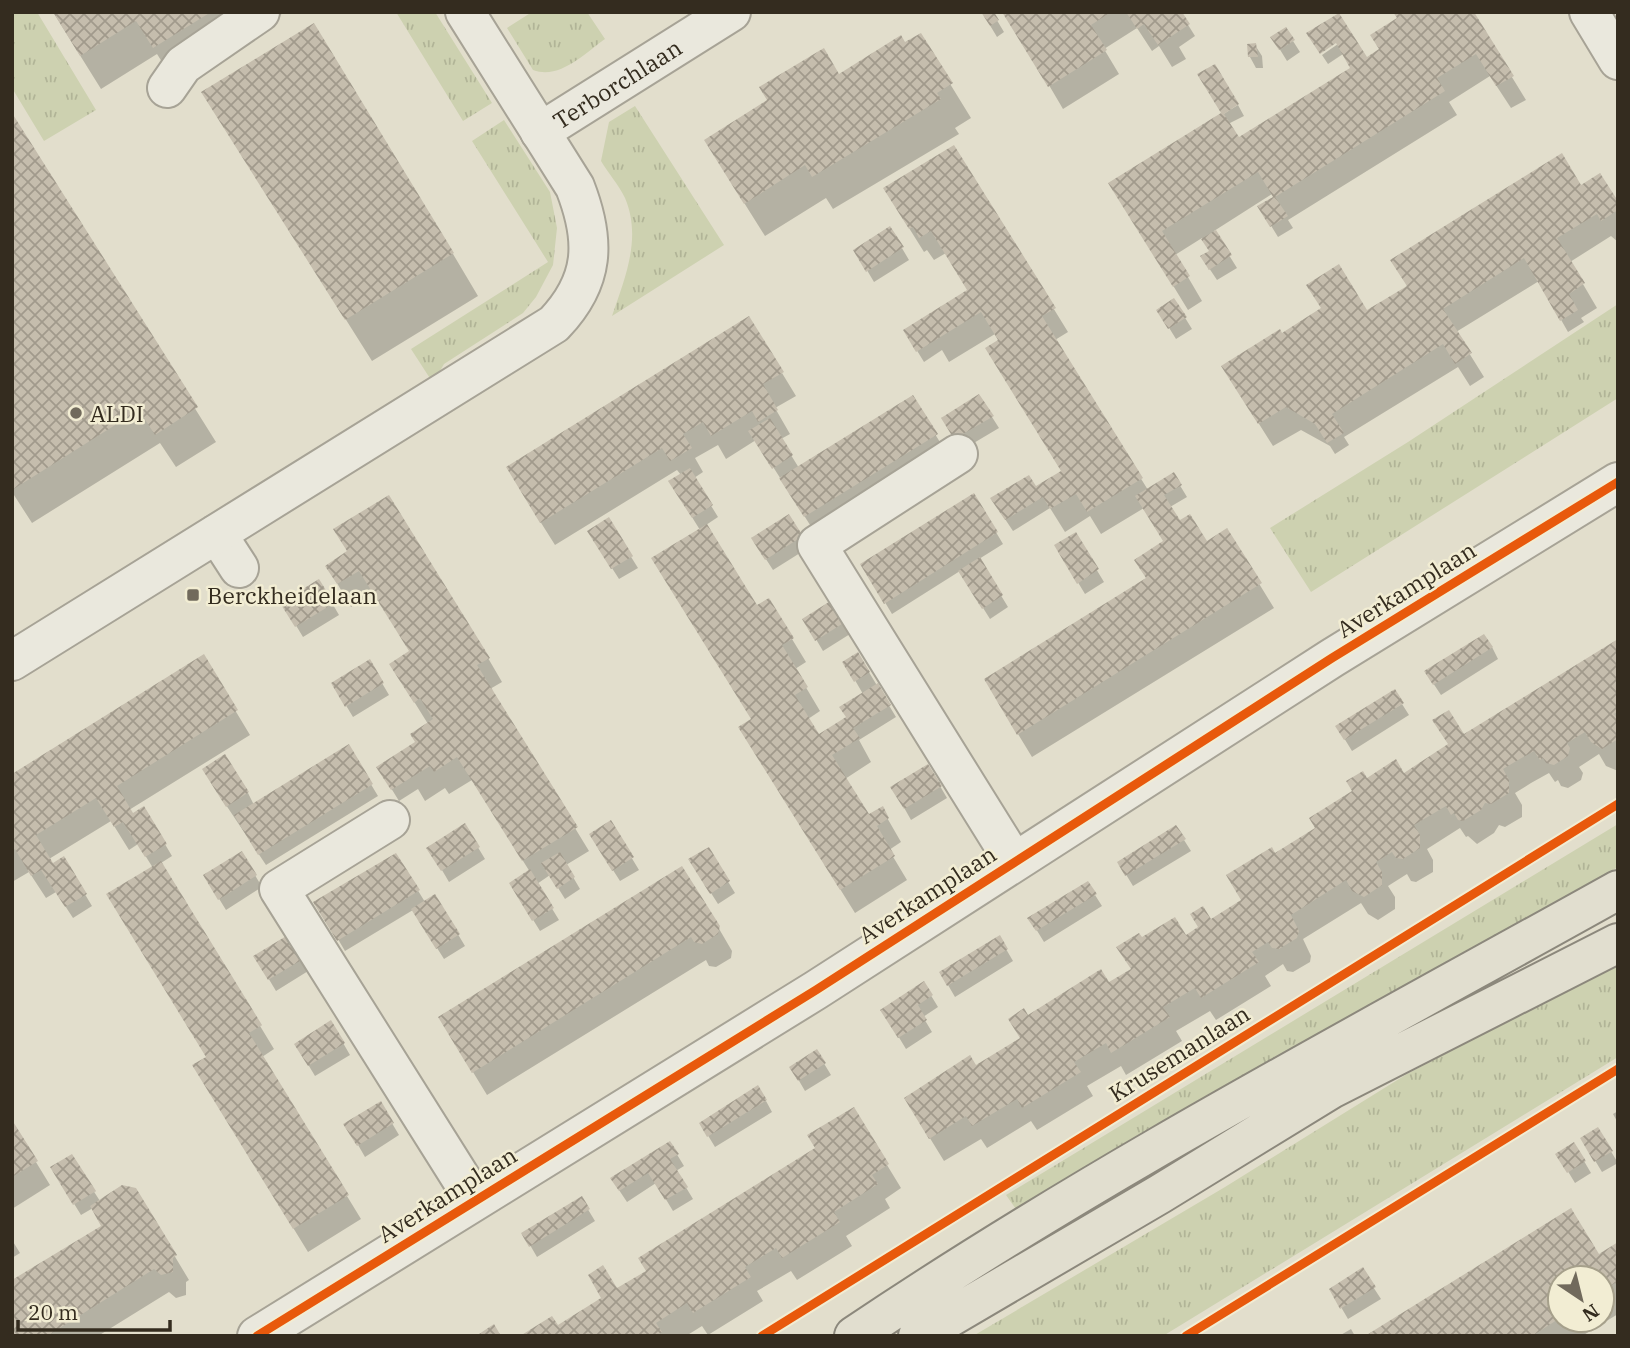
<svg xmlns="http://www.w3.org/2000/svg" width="1630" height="1348" viewBox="0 0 1630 1348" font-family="'IBM Plex Serif',serif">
	<defs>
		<pattern id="grass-tufts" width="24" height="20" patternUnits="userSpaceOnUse" patternTransform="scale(1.75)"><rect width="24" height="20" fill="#cdd1b0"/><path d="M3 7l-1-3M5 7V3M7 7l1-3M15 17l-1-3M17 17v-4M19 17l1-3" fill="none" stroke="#b1b497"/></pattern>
		<pattern id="building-cross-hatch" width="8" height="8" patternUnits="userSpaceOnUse" patternTransform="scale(1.75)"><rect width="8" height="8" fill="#c5bdad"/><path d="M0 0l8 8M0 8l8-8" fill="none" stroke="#a19a8c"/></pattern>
	</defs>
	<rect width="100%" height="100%" fill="#e2decc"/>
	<!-- grass -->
	<path fill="url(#grass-tufts)" d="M12 12H37L96 110 44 141 12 88Z
		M396 12H435L492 103 463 121Z
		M532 12H587L605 39C585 53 560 80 533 70L507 28Z
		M635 106 724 245 612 316C625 278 642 238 625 198 619 185 608 173 601 161L609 122Z
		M504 120 550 192 557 228 553 265 536 297 523 313 444 364 433 383 411 349 548 262 472 141Z
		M1618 304V398L1311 592 1270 528 1408 442Z
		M1618 824V867L1018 1212 1006 1195Z
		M1618 963V1057L1163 1336H973L1225 1187 1407 1074Z"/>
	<!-- shadow -->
	<path fill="#0003" fill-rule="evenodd" d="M53 12H285L174 81 157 54 101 89Z
		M982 12H992L1004 32 997 37Z
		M1006 12H1180L1195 36 1179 47 1186 59 1172 67 1159 46 1152 51 1137 28 1104 49 1119 74 1063 109Z
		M1472 12 1526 100 1511 108 1490 76 1449 102 1457 115 1288 220 1293 228 1278 237 1259 206 1274 198 1272 194 1214 231 1237 268 1217 280 1209 268 1210 252 1202 238 1175 255 1202 301 1188 310 1111 184 1238 105 1244 116 1228 124 1238 140 1352 69 1343 54 1328 64 1322 55 1338 44 1324 24 1366 59Z
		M920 35 971 118 955 128 959 134 833 209 826 198 765 236 726 174 838 76Z
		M1293 41 1300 52 1287 61 1279 48Z
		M1255 45 1262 56 1263 68H1256L1250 57Z
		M203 93 453 254 478 296 372 361Z
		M12 117 216 442 176 467 160 443 32 523 12 492Z
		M954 147 1068 332 1055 340 1148 490 1173 474 1187 497 1170 507 1179 522 1206 543 1226 530 1274 608 1032 757 999 703 1147 579 1165 542 1144 508 1101 534 1090 516 1065 532 1050 508 1013 531 999 510 1063 472 1000 341 995 334 949 362 942 350 924 362 905 331 969 291 946 253 934 260 927 250 924 252 899 212Z
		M1581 187 1618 204V242L1611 236 1570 262 1597 308 1581 318 1584 322 1568 332 1539 281 1456 332 1484 377 1470 386 1458 367 1344 437 1349 445 1335 454 1330 446 1301 430 1273 446 1237 389 1281 335 1367 312Z
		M890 228 909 260 874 282 855 250Z
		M1174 300 1192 329 1176 339 1158 310Z
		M782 373 796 396 775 408 790 434 781 439 799 468 912 397 943 447 812 528 756 440 726 459 718 445 695 458 703 472 694 478 718 517 706 525 757 608 792 639 806 662 795 669 820 711 808 719 819 737 848 718 863 694 845 663 858 654 896 717 859 740 871 762 845 779 869 817 882 809 901 842 889 850 907 880 855 913 754 751 753 720 700 530 677 493 681 475 677 470 555 545 521 491Z
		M992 417 999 428 962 450 943 418Z
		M974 495 1003 544 979 559 1008 607 990 619 960 571 892 614 862 564Z
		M789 517 808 548 773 570 760 550Z
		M608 520 638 568 619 579 596 543Z
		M1075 534 1104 582 1085 594 1056 546Z
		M349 552 488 658 502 682 490 689 589 851 566 865 580 889 565 899 550 875 537 884 559 920 540 931 511 884 530 872 472 780 449 794 445 788 425 801 418 789 399 801 378 767 417 743 428 724 405 687 411 652 374 593 351 607 327 566Z
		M319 581 339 615 303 637 283 604Z
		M839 598 858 629 823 651 804 619Z
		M1618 641V771L1606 766 1599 754 1579 767 1583 773 1581 780 1568 788 1561 786 1558 780 1555 782 1549 773 1531 783 1515 793 1522 805V817L1505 827 1499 825 1494 833 1477 844 1468 836 1466 837 1460 828 1427 849 1433 860V872L1416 882 1411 881 1407 874 1388 886 1395 897V909L1378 920 1368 914 1361 903 1303 939 1311 956 1310 962 1293 972 1287 971 1283 964 1265 976 1271 986 1216 1020 1210 1011 1176 1031 1182 1041 1126 1075 1121 1066 1087 1086 1093 1096 1037 1130 1031 1121 987 1148 981 1139 944 1161 920 1122 975 1067 1022 1039 1027 1017 1108 985 1132 970 1142 939 1185 937 1243 901 1274 855 1317 828 1366 780 1403 775Z
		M1492 647 1498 659 1441 695 1433 683Z
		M203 657 250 735 129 810 133 815 144 809 172 856 161 863 274 1049 262 1057 361 1219 308 1252 208 1089 207 1058 153 868 138 844 129 850 111 821 49 859 53 865 74 876 92 906 73 918 56 892 46 898 29 872 12 882V775Z
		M369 661 389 695 353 717 333 684Z
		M1402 704 1409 715 1352 751 1344 738Z
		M348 746 378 796 266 865 210 781 248 793 254 805Z
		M940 786 947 798 911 820 893 788Z
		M610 822 639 870 620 881 597 845Z
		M465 826 485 859 449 882 429 848Z
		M1184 840 1191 851 1133 886 1119 863Z
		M708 849 735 893 718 904 690 860Z
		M242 853 262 887 226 910 205 876Z
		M396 855 425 902 435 896 465 946 444 959 413 910 345 951 316 902Z
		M1095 895 1102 906 1044 942 1036 929Z
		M718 927 732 951 731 958 716 967 709 966 706 960 487 1095 440 1018Z
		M292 934 313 968 276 991 255 956Z
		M999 937 1013 961 955 997 941 973Z
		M924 984 938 1007 923 1017 932 1032 906 1049 889 1021Z
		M331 1022 350 1055 315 1076 303 1056Z
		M817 1052 831 1075 805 1091 798 1079Z
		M766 1101 772 1112 715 1147 701 1124Z
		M380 1103 399 1135 365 1157 346 1124Z
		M1618 1111V1123L1613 1114Z
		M12 1123 50 1185 12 1209Z
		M1598 1130 1618 1163 1602 1172 1582 1139Z
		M670 1143 684 1166 676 1171 693 1199 673 1211 656 1183 627 1202 619 1190Z
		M1574 1144 1591 1173 1575 1183 1558 1155Z
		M71 1156 100 1201 135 1190 189 1280 186 1282V1295L176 1298 169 1292 98 1336H12L103 1226 93 1208 81 1215 52 1168Z
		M887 1165 901 1188 885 1199 890 1208 846 1236 852 1246 797 1280 791 1271 757 1291 763 1301 708 1335 702 1326 686 1336H523L557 1328 617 1290Z
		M581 1198 595 1221 537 1257 530 1245Z
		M12 1240 20 1253 12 1258Z
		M1618 1244V1314L1582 1336H1368L1598 1256ZM1560 1278H1602V1320H1560Z
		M1362 1270 1381 1299 1348 1319 1331 1290Z
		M1351 1329 1355 1336H1339Z"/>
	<!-- building -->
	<path fill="url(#building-cross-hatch)" d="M53 12H211L153 48 136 21 80 56Z
		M981 12H994L999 20 990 26Z
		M1002 12H1111L1091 25 1107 50 1048 87Z
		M1126 12H1182L1190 24 1158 45 1144 24 1137 29Z
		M1393 12H1474L1514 76 1496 86 1476 54 1437 78 1445 91 1275 197 1288 216 1270 227 1257 206 1273 197 1258 172 1162 231 1190 276 1173 287 1108 183 1221 113 1197 74 1215 64 1239 104 1224 114 1239 137 1350 68 1336 43 1320 54 1306 33 1339 13 1367 57 1379 49 1370 35 1397 18Z
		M314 23 454 253 345 320 201 92Z
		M1286 27 1295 40 1279 50 1270 37Z
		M921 33 953 83 937 93 941 99 812 177 805 165 744 204 704 140 767 100 759 87 824 48 839 74 901 35 905 42Z
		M1256 43 1258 57H1248L1247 44Z
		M12 113 198 407 155 435 139 410 12 490Z
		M954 145 1056 308 1042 316 1143 478 1087 512 1076 494 1050 509 1043 497 1005 520 990 498 1029 475 1036 486 1061 471 985 348 998 340 981 312 916 352 903 330 967 290 931 231 919 238 913 227 909 229 883 188Z
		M1562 153 1581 185 1600 173 1618 201V210L1601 221 1597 214 1557 238 1585 283 1569 294 1578 310 1560 321 1524 258 1443 309 1472 353 1455 364 1443 344 1332 414 1344 433 1327 443 1315 424 1286 407 1258 424 1221 366 1280 329 1282 333 1321 308 1306 285 1339 264 1367 310 1407 286 1390 260Z
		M890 226 904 247 866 272 853 250Z
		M1216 230 1232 255 1209 270 1200 256 1209 251 1201 239Z
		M1174 298 1187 317 1168 329 1156 310Z
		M749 316 784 372 763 384 778 410 758 422 752 411 711 436 703 422 683 434 692 448 670 461 662 448 540 523 506 467Z
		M979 394 994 416 954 439 941 418Z
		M913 395 938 434 804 517 779 478Z
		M770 418 793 455 772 469 748 431Z
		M690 468 713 505 692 518 668 481Z
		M1174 472 1182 485 1164 495 1180 520 1190 514 1207 541 1227 528 1262 583 1017 735 984 679 1146 578 1134 560 1163 541 1135 496Z
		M974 493 998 532 884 604 860 564Z
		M389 495 490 658 477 665 578 827 522 861 457 757 434 772 430 766 391 790 376 767 415 742 410 734 433 719 420 698 414 703 389 664 409 651 359 571 337 584 325 566 347 551 333 529Z
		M789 514 803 536 765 560 751 538Z
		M609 517 633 556 611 569 587 531Z
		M707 524 757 605 769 598 794 638 782 645 808 687 795 695 819 734 846 717 839 707 878 683 891 705 853 728 860 738 832 755 869 814 883 806 889 818 877 826 895 856 840 890 738 727 751 719 651 558Z
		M1076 532 1099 569 1077 584 1054 545Z
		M980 557 1003 595 982 609 958 571Z
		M319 579 334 603 295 627 280 603Z
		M840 595 853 617 815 641 802 619Z
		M1484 634 1493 647 1433 685 1424 671Z
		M1618 639V711L1614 714 1618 719V739L1602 749 1591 742 1585 732 1567 743 1570 748 1568 756 1554 765 1546 763 1543 758 1540 760 1534 751 1518 760 1503 769 1509 780V793L1491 804 1485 803 1481 810 1463 821 1458 820 1454 813 1451 815 1446 806 1414 825 1420 835V848L1403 859 1396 858 1392 852 1376 862 1382 872V885L1364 897 1352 891 1346 880 1291 915 1299 931 1297 938 1279 949 1272 948 1268 942 1252 952 1259 962 1201 998 1195 988 1163 1007 1170 1017 1111 1053 1106 1043 1074 1062 1081 1072 1022 1108 1017 1099 972 1126 966 1116 929 1139 904 1098 970 1055 976 1065 1020 1038 1008 1019 1024 1008 1028 1015 1101 969 1109 982 1131 969 1116 947 1139 933 1142 937 1175 917 1186 935 1198 927 1190 914 1203 906 1211 919 1241 900 1226 875 1272 847 1275 853 1315 828 1309 818 1352 791 1346 781 1363 771 1367 778 1396 759 1404 773 1448 744 1432 720 1449 710 1464 734Z
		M858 652 870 672 854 682 842 662Z
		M204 654 238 710 117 786 133 813 144 806 167 844 145 857 123 822 114 827 96 798 36 835 53 863 64 856 87 894 65 907 41 870 31 876 15 849 12 851V774Z
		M370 659 384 683 345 707 331 683Z
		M1395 689 1404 703 1344 740 1335 726Z
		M349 744 373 784 258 855 234 815Z
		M225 754 249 792 226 807 202 769Z
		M928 764 942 786 904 809 890 787Z
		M611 820 634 857 612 871 589 834Z
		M465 823 480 847 441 871 426 848Z
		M1176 825 1186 839 1125 876 1117 862Z
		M709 847 730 881 710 894 688 859Z
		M242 851 257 875 218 900 203 875Z
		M560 852 575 877 557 889 541 863Z
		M396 853 420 890 337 941 313 902Z
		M161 861 262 1025 249 1033 349 1195 293 1229 192 1065 206 1057 106 894Z
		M682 866 720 926 718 934 702 944 694 942 691 937 472 1073 438 1017Z
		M530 869 554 908 532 921 509 883Z
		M1088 881 1097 894 1036 931 1027 918Z
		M435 894 460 934 436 949 411 909Z
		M293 932 308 956 268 980 253 956Z
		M1000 935 1008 949 947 986 939 972Z
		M924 981 933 995 918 1005 927 1020 898 1038 880 1010Z
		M331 1020 345 1043 308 1066 294 1044Z
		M817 1049 826 1063 798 1081 789 1067Z
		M758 1085 767 1100 707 1137 699 1123Z
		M381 1101 394 1123 357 1146 343 1124Z
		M854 1107 889 1164 872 1175 878 1184 834 1212 840 1222 782 1258 776 1248 745 1267 751 1277 693 1313 687 1303 656 1323 662 1332 657 1336H520L552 1316 558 1325 601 1298 588 1275 603 1265 617 1288 646 1271 638 1258 815 1148 807 1135Z
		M12 1120 38 1161 12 1177Z
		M1598 1127 1613 1151 1594 1162 1580 1138Z
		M670 1141 679 1154 670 1159 688 1187 665 1200 648 1173 619 1191 610 1178Z
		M1574 1142 1586 1161 1567 1173 1555 1154Z
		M72 1154 96 1191 73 1205 50 1167Z
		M122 1185 136 1188 177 1255 173 1258V1272L161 1275 154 1269 47 1336H12V1280L101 1226 90 1206Z
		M582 1196 590 1209 529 1247 521 1233Z
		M1571 1208 1599 1254 1618 1242V1287L1615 1283 1602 1292V1278H1560V1318L1532 1336H1365Z
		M1363 1267 1376 1287 1340 1309 1329 1289Z
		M494 1324 501 1336H476Z"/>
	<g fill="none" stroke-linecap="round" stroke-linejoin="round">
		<defs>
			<g id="minor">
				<path d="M1589 12 1618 60"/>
				<path d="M167 88 183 65 260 12"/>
				<path id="s1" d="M540 132 731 12"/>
				<path d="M958 454 817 545 1013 860"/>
				<path d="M217 534 239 568"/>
				<path d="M12 661 554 324C595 281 596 241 575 187L465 12"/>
				<path d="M390 820 279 889 474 1199"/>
				<path d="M257 1336 816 990 1332 658 1618 482"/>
			</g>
			<path id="major" d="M854 1336C1099 1171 1360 1034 1618 890
				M918 1336 1160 1194 1331 1089 1618 943"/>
		</defs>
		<!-- minor casing -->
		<use href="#minor" stroke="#a7a396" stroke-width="42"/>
		<!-- major casing -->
		<use href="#major" stroke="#8c887c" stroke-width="42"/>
		<!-- minor -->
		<use href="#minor" stroke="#eae8dd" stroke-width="38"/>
		<!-- major -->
		<use href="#major" stroke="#e1decf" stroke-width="38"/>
		<defs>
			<path id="cycleway" d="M257 1336 816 990 1332 658 1618 482
				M762 1336 1618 804
				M1186 1336 1618 1069"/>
		</defs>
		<!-- cycleway casing -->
		<use href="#cycleway" stroke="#f2edd3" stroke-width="13"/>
		<!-- cycleway -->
		<use href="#cycleway" stroke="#e8590c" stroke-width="9"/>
	</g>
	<!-- markers -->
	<g fill="#716a5c" stroke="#f2edd3" stroke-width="2.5">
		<circle cx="76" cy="413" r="7"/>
		<rect x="186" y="588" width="14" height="14" rx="3.5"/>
	</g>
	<g text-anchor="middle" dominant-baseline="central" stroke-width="5" stroke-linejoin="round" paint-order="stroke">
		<!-- street labels -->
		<g font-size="23" fill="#342c1f" stroke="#f2edd3">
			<text stroke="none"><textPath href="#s1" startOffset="91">Terborchlaan</textPath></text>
			<text transform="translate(1406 589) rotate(-32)">Averkamplaan</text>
			<text transform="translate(927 894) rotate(-33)">Averkamplaan</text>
			<text transform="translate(1179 1053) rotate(-32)">Krusemanlaan</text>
			<text transform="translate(447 1194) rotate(-32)">Averkamplaan</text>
		</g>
		<!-- poi labels -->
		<g font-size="23" fill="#342c1f" stroke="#f2edd3" text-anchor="start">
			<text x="90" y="413">ALDI</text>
			<text x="207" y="595">Berckheidelaan</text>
		</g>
	</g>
	<!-- border -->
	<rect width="1630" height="1348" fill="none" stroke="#342c1f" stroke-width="28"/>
	<!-- north arrow -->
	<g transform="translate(1581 1299) rotate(145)"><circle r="33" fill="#f2edd3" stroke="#a6a08b" stroke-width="2"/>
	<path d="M0-5L12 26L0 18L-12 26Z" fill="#716a5c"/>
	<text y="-10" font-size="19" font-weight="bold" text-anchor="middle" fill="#342c1f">N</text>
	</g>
	<!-- scale -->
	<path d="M18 1320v10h152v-10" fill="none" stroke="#342c1f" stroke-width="3.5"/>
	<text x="28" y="1320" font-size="21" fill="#342c1f" stroke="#f2edd3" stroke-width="5" paint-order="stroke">20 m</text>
</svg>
